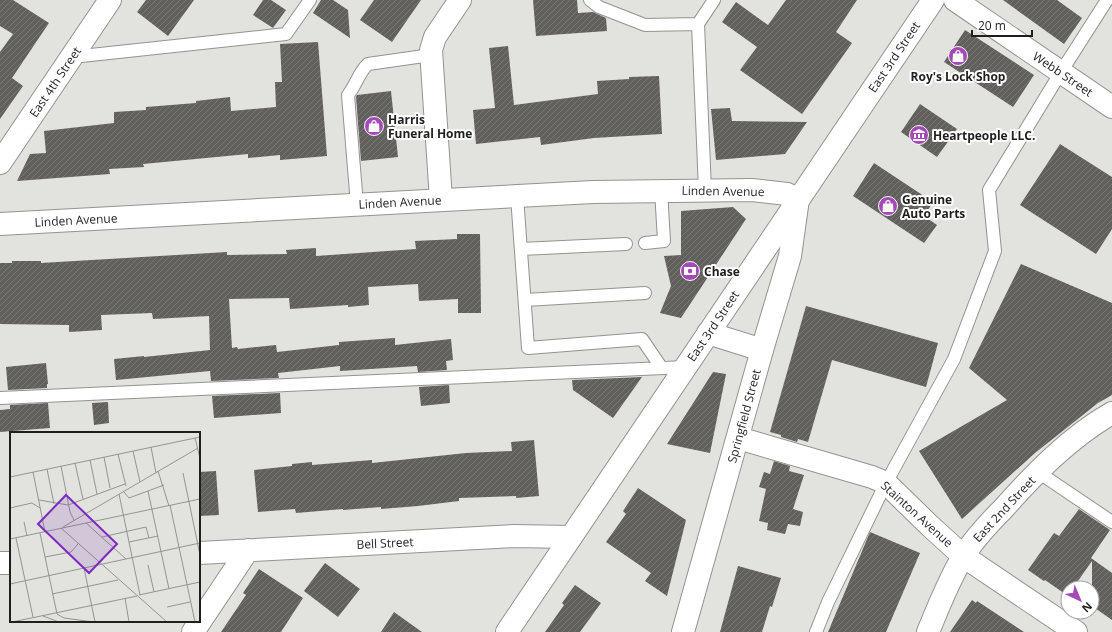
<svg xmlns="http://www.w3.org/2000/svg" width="1112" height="632" viewBox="0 0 1112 632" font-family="'Open Sans',sans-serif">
	<defs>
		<pattern id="building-hatch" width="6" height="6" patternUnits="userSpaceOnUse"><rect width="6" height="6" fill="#61605d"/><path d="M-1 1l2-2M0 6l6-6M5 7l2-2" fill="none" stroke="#787775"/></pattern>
	</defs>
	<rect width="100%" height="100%" fill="#e2e2de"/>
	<!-- building -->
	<path fill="url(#building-hatch)" d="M0 0H13L49 23 12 78 23 86 0 119V52L13 34 0 26Z
		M146 0H194L168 36 137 12Z
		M263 0H271L286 10 273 28 253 15Z
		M321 0H333L348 10 350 38 313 13Z
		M374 0H421L392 42 360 20Z
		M533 0H577L578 13 593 12 606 18 607 31 536 36Z
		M786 0H857L836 32 852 43 802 114 740 70 757 47 722 22 736 2 768 25Z
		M1003 0H1057L1082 18 1064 44Z
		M965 30 1034 75 1013 107 944 62Z
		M318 42 327 156 280 160V155L248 158V154L143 164 144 167 109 169 110 174 17 181 30 154 46 153 44 131 114 123V112L146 110V107L196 103V101L230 97 231 111 276 107 275 82H282L280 44Z
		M508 46 514 105 598 94 597 81 629 79V77L659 76 662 134 594 138 541 145 540 137 476 144 473 110 495 108 489 48Z
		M391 91 398 157 361 161 356 97 357 95Z
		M920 104 957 129 937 157 901 132Z
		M730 108 732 121 807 122 785 154 716 160 711 109Z
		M1060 144 1112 177V229L1096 254 1020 205Z
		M874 163 933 202 924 216 937 225 924 243 853 196Z
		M733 207 746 219 681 318 660 313 671 286 664 256 681 255V211Z
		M457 234H480L481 313H458V299L419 301 418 284 368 287 369 305 348 307V305L290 309 289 298 229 299 232 348 237 347 238 349 276 345 277 352 339 345V342L395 338V345L451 339 453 360 446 361 447 370 418 372 417 366 340 371V366L278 373 279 378 211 381 210 371 116 380 114 359 144 356V357L210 350 209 316 153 319 152 313 101 315 102 330 69 332V325L0 324V263H12V261H41V263L227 252V255L287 254 286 250 316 248V256L416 249 415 241 457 239Z
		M1021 264 1112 303V395L1098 403 1035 453 962 519 919 451 1007 400 969 368Z
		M806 306 938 343 926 387 832 360 808 442 798 439 797 442 781 437V435L770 432Z
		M46 363 48 384H47V388L8 390 6 367Z
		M713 372 726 374 710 453 667 444Z
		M642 377 613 418 573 390 572 380Z
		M449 385 450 403 421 406 419 387Z
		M280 393 281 413 214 418 212 396Z
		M108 402 109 423 94 425 92 403Z
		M48 403 50 428 0 432V410L10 409V405Z
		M534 440 539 496 516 498V496L459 498V501L418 506 381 509V507L343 510V509L296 513 295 509 258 512 254 470 292 466V464L312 462V465L372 460V463L466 453 512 451 511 442Z
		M774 461 790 466 789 471 804 475 793 509 803 512 800 526 788 524 785 534 767 530 768 523 759 521 766 489 759 487 764 472 770 474Z
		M216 471 219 515 199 516V472Z
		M638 488 686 520 667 596 645 581 651 573 606 542 626 514 623 511Z
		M1079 509 1110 530 1091 558 1112 573V620L1092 606V561L1073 588H1068V596L1045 580 1044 581 1028 570 1054 533 1059 536Z
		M870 532 920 553 886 632H828Z
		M325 563 360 589 338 617 304 591Z
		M738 566 781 578 772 607 770 606 762 632H720Z
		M259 569 303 598 281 632H221L246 595 243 593Z
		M575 585 601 603 580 632H545L564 605 562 603Z
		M972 600 976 603 977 601 1024 632H950Z
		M394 612 422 632H381Z"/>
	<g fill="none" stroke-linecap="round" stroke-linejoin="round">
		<defs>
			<path id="service" d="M590 0 599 7 645 25 698 24
				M72 57 286 34 310 0
				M705 190 698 24 714 0
				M517 196 528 348 642 339 661 367
				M357 205 348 95C356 85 359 72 368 64L431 55
				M645 243 664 241 661 190
				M521 249 626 244
				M525 300 645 293
				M0 398 686 367
				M1038 472 1112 522
				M816 632 828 602 886 483 954 359 995 251 989 190 1061 72 1107 0"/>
			<path id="minor" d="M955 0 1112 107
				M0 163 110 0
				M441 200 431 50 435 37 460 0
				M738 438 872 477 886 483 929 525 963 556 1076 632
				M199 553 513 536 571 537
				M0 563H11
				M193 632 248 550
				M928 632C939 606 949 579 964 555 975 538 989 523 1003 509 1035 473 1070 437 1112 413"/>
			<path id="tertiary" d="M683 632 762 350 790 256 798 199"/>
			<path id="secondary" d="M0 224 593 192 752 190 787 194 798 199"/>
			<path id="primary" d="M708 333 762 350
				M507 632 933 0"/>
		</defs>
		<!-- service casing -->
		<use href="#service" stroke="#949390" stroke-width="14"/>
		<!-- minor casing -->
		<use href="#minor" stroke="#949390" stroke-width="24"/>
		<!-- tertiary casing -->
		<use href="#tertiary" stroke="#949390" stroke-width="24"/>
		<!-- secondary casing -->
		<use href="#secondary" stroke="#949390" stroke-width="24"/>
		<!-- primary casing -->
		<use href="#primary" stroke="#949390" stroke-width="24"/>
		<!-- service -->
		<use href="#service" stroke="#fff" stroke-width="12"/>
		<!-- minor -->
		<use href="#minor" stroke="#fff" stroke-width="22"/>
		<!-- tertiary -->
		<use href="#tertiary" stroke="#fff" stroke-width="22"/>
		<!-- secondary -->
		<use href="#secondary" stroke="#fff" stroke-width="22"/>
		<!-- primary -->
		<use href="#primary" stroke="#fff" stroke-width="22"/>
	</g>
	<!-- icons -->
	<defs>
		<symbol id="shop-disc" viewBox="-11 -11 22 22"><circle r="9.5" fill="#a34ab6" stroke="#fff"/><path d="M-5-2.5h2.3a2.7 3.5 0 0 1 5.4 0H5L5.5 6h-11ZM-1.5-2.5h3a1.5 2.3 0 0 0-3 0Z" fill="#fff"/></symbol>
		<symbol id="museum-disc" viewBox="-11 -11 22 22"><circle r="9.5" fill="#a34ab6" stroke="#fff"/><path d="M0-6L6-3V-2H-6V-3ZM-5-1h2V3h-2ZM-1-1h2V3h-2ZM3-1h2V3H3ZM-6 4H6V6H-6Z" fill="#fff"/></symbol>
		<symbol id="bank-disc" viewBox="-11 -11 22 22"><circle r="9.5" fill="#a34ab6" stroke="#fff"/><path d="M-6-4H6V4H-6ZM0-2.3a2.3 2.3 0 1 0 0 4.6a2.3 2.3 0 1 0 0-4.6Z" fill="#fff"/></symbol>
	</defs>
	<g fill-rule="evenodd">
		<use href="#shop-disc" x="947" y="45" width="22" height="22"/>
		<use href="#shop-disc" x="363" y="115" width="22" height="22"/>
		<use href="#museum-disc" x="908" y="124" width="22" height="22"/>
		<use href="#shop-disc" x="877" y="195" width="22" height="22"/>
		<use href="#bank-disc" x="679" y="260" width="22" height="22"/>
	</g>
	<g text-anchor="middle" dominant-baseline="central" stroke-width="4" stroke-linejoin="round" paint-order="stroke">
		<!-- street labels -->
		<g font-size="12" fill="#201f1e" stroke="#fff">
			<text transform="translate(894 57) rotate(-56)">East 3rd Street</text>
			<text transform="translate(1063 74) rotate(34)">Webb Street</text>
			<text transform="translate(55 82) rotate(-56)">East 4th Street</text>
			<text transform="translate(723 191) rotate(1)">Linden Avenue</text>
			<text transform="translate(400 202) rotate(-3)">Linden Avenue</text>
			<text transform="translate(76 220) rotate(-3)">Linden Avenue</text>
			<text transform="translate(713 326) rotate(-56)">East 3rd Street</text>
			<text transform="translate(744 416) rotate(-75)">Springfield Street</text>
			<text transform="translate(1004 509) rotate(-47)">East 2nd Street</text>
			<text transform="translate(917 514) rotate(42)">Stainton Avenue</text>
			<text transform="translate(385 543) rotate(-3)">Bell Street</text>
		</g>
		<!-- poi labels -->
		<g font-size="12" font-weight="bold" fill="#201f1e" stroke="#fff" text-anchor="start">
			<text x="958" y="76" text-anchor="middle">Roy's Lock Shop</text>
			<text x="388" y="119">Harris<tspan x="388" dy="14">Funeral Home</tspan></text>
			<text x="933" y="135">Heartpeople LLC.</text>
			<text x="902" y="199">Genuine<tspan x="902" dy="14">Auto Parts</tspan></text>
			<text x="704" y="271">Chase</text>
		</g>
	</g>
	<!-- overview -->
	<g transform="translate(10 432)">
		<rect width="190" height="190" fill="#e2e2de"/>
		<path fill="none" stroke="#949491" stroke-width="1" d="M185 6 190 26M141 15 146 41M123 19 130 50M108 22 116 54M94 25 100 56M80 28 87 62M65 31 73 67M51 34 60 80 64 88M37 37 44 72M148 39 159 74M23 40 35 100M173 41 190 123M0 45 190 5M138 59 159 157M114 60 119 66 154 53M109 62 130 163M29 68 58 73 115 52M160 73 185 190M0 76 22 71 30 76M14 90 17 104M76 91 116 127M53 95 188 16M51 96 157 190M30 101 47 182 54 186 84 190M92 105 136 95 139 106M6 106 23 185M0 107 190 67M119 110 148 104M35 125 61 120 68 112M138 133 144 160M74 136 85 190M0 152 190 111M42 162 108 148M129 163 190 150M115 166 119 190M157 175 180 170M33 184 49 190M2 190 127 164"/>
		<path fill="#7b2cbf" fill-opacity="0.15" stroke="#7b2cbf" stroke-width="2" d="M56 63 107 112 79 141 28 92Z"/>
		<rect width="190" height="190" fill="none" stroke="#201f1e" stroke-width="2"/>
	</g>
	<!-- north arrow -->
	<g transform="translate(1080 600) rotate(136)"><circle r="19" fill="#ffffff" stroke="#a6a5a5"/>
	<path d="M0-3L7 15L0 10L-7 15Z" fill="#a34ab6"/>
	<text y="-6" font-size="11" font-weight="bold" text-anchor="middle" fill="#201f1e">N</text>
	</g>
	<!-- scale -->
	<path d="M972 30v6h60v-6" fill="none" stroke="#201f1e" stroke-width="2"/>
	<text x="978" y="30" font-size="12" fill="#201f1e" stroke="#ffffff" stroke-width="3" paint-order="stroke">20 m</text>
</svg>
